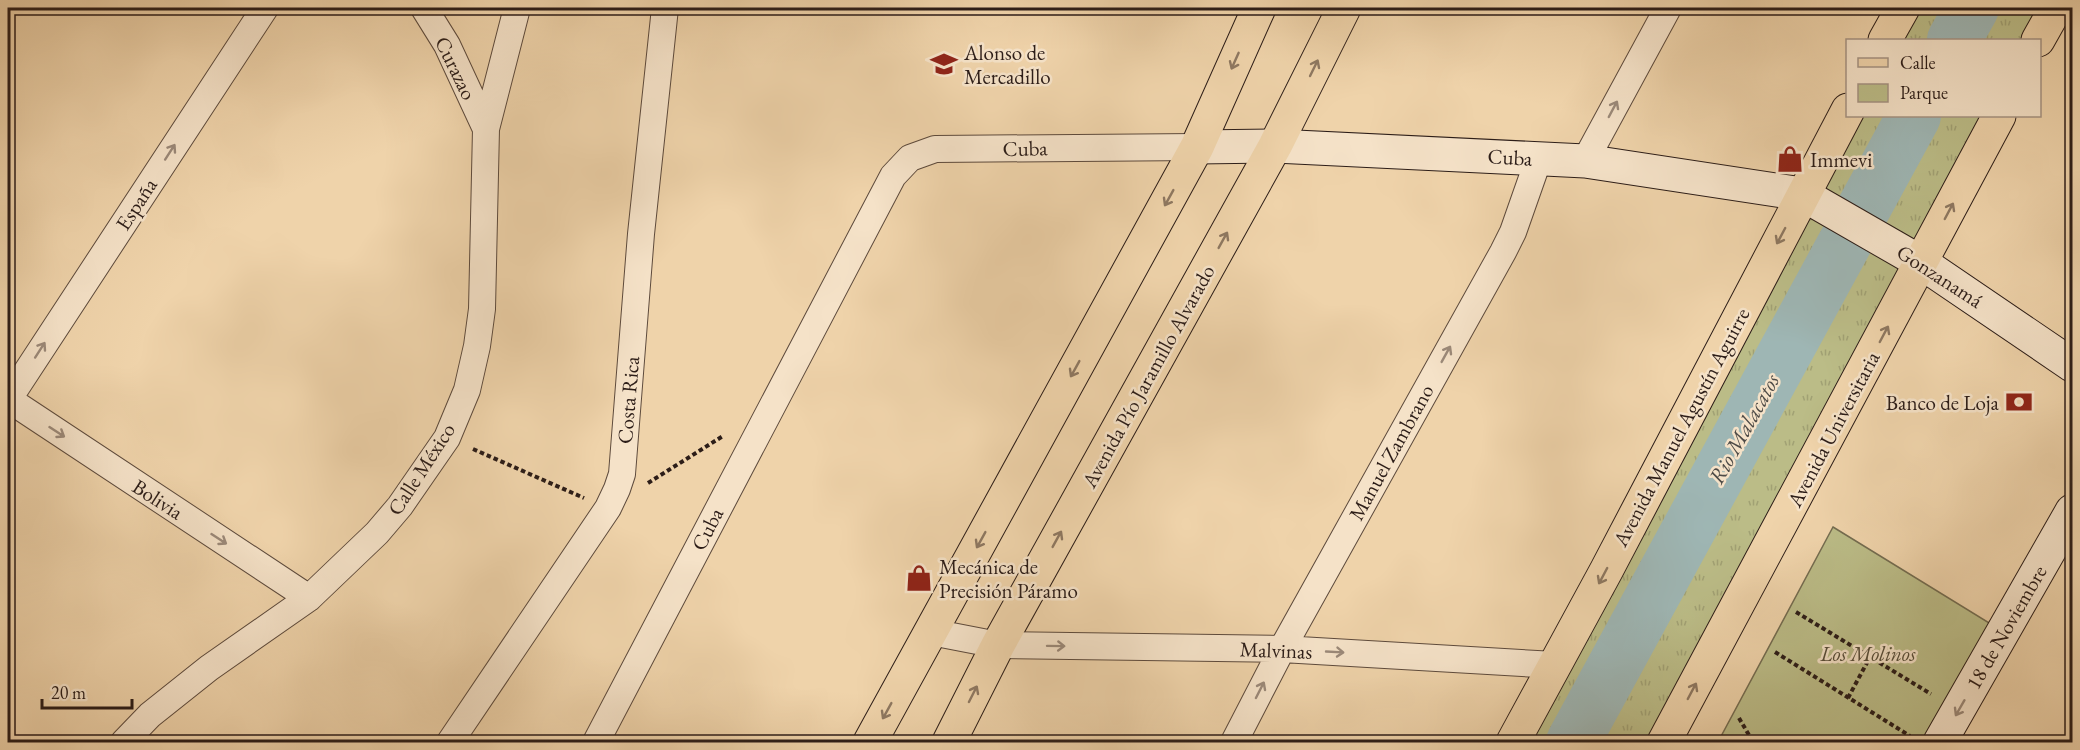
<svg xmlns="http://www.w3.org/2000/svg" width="2080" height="750" viewBox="0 0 2080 750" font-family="'EB Garamond',serif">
	<defs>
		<pattern id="grass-tufts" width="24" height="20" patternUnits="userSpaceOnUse" patternTransform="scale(1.5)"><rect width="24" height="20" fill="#bbbc87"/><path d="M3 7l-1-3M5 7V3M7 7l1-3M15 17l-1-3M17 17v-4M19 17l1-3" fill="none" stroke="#a1a174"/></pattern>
	</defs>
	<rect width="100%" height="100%" fill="#efd3aa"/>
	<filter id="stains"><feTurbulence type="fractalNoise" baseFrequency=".00333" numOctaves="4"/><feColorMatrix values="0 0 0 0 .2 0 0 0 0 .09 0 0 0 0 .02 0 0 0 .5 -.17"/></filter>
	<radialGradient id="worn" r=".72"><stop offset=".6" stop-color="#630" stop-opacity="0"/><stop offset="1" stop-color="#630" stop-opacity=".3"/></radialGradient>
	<!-- grass -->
	<path fill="url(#grass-tufts)" stroke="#746c50" stroke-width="1.5" d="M1903 8H2056L2039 40H1885Z
		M1848 116H1999L1664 742H1513Z"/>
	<!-- green -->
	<path fill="#bbbc87" stroke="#746c50" stroke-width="1.5" d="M1833 527 1999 629 1933 742H1718Z"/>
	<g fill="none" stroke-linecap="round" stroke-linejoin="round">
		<!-- river -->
		<path stroke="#9eb6b4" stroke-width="54" d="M1954 40 1972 8
			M1573 742 1914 116"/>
		<defs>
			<path id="street" d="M424 8 447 45 486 129
				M1585 161 1668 8
				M8 399 309 598
				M8 400 265 8
				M931 632 998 645 1282 649 1555 665
				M124 742 150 715 209 668 309 598 377 533 400 506 447 438 467 390 477 346 482 309 486 129 517 8
				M450 742 608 508 617 489 622 474 641 234 665 8
				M596 742 893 176 910 158 935 149 1197 147
				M1234 742 1282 649 1503 252 1513 232 1539 158"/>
			<path id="secondary" d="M1197 147 1275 146 1585 161 1802 194 1922 263 2072 365
				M1940 742 2072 511"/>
			<path id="primary" d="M1885 40 1903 8
				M2038 40 2056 8
				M870 742 1197 147 1259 8
				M949 742 998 645 1275 146 1344 8
				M1513 742 1606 571 1848 110
				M1664 742 1999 116"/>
		</defs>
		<!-- street casing -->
		<use href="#street" stroke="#5d4a3c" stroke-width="28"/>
		<!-- secondary casing -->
		<use href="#secondary" stroke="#2c1d18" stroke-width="35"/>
		<!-- primary casing -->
		<use href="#primary" stroke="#2c1d18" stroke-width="35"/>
		<!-- path -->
		<path stroke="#2c1d18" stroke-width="4" stroke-dasharray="4.5 3" stroke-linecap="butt" d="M473 449 584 498
			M648 483 723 436
			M1796 612 1931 694
			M1775 652 1910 736
			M1848 698 1870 657
			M1739 718 1753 742"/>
		<!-- street -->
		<use href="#street" stroke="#f5e2c8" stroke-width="26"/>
		<!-- secondary -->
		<use href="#secondary" stroke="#f5e2c8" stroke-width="33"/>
		<!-- primary -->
		<use href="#primary" stroke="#efd3aa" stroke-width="33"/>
	</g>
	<!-- one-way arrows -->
	<defs><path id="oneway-shaft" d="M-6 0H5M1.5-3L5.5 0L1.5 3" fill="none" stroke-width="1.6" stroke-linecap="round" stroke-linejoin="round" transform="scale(1.5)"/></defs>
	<g stroke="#8e7861">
		<use href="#oneway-shaft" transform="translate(1235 61) rotate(114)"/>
		<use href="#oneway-shaft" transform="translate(1314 68) rotate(-64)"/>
		<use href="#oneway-shaft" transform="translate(1169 198) rotate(119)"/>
		<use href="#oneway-shaft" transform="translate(1949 211) rotate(-62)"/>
		<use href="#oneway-shaft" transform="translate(1781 236) rotate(118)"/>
		<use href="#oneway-shaft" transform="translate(1223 240) rotate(-61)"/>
		<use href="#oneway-shaft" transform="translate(1884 334) rotate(-62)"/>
		<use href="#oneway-shaft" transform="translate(1075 369) rotate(119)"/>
		<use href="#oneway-shaft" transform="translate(1057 539) rotate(-61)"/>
		<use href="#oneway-shaft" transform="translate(981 540) rotate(119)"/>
		<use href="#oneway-shaft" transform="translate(1603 576) rotate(118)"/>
		<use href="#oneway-shaft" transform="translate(1692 691) rotate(-62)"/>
		<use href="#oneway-shaft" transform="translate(973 694) rotate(-63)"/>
		<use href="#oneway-shaft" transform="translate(887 711) rotate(119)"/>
	</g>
	<g stroke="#9b8979">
		<use href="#oneway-shaft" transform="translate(1613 109) rotate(-62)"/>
		<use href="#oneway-shaft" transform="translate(170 152) rotate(-57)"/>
		<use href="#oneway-shaft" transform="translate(40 350) rotate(-57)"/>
		<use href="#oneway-shaft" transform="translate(1446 354) rotate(-61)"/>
		<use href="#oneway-shaft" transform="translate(57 432) rotate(33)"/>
		<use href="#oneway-shaft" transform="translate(219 539) rotate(33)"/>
		<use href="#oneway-shaft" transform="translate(1056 646) rotate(1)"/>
		<use href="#oneway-shaft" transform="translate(1335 652) rotate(3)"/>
		<use href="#oneway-shaft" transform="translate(1260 690) rotate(-63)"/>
		<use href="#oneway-shaft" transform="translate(1960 708) rotate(120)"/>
	</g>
	<!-- icons -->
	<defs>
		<symbol id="school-bare" viewBox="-9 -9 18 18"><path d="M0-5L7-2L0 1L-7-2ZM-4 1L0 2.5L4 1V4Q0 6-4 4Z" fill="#8f2418" stroke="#f5e2c8" stroke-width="2.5" paint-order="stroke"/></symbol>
		<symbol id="shop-bare" viewBox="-9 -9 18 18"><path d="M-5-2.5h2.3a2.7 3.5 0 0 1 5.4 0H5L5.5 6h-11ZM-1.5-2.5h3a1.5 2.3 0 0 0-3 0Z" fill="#8f2418" stroke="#f5e2c8" stroke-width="2.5" paint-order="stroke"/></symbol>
		<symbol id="bank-bare" viewBox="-9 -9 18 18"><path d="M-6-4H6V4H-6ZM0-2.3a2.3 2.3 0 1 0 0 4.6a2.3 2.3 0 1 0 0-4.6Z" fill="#8f2418" stroke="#f5e2c8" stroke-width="2.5" paint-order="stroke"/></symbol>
	</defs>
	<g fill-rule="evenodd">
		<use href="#school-bare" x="925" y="45" width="38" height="38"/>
		<use href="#shop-bare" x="1771" y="140" width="38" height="38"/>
		<use href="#bank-bare" x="2000" y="383" width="38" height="38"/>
		<use href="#shop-bare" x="900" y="559" width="38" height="38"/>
	</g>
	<g text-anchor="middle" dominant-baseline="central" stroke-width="5" stroke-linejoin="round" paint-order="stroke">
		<!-- poi labels -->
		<g font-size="21" fill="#2c1d18" stroke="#f5e2c8" text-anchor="start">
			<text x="964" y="52">Alonso de<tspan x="964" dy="24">Mercadillo</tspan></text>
			<text x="1810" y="159">Immevi</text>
			<text x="1999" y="402" text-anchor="end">Banco de Loja</text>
			<text x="939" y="566">Mecánica de<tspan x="939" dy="24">Precisión Páramo</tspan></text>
		</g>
		<!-- street labels -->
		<g font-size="21" fill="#2c1d18" stroke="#f5e2c8">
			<text transform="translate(456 68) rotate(64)">Curazao</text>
			<text transform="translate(1025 148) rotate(-1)">Cuba</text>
			<text transform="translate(1510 157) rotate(3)">Cuba</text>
			<text transform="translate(136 204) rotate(-57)">España</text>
			<text transform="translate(1940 276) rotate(33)">Gonzanamá</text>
			<text transform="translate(1148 376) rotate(-61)">Avenida Pío Jaramillo Alvarado</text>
			<text transform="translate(628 400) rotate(-85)">Costa Rica</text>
			<text transform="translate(1681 427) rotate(-62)">Avenida Manuel Agustín Aguirre</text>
			<text transform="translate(1833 429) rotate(-62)">Avenida Universitaria</text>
			<text transform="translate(1391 452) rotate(-61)">Manuel Zambrano</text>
			<text transform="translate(421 469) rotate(-57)">Calle México</text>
			<text transform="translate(158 499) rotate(33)">Bolivia</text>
			<text transform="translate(707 529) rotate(-63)">Cuba</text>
			<text transform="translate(2006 627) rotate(-60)">18 de Noviembre</text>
			<text transform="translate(1276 650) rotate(2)">Malvinas</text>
		</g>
		<!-- park labels -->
		<g font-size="21" font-style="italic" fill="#574d39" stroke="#f5e2c8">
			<text x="1868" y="653">Los Molinos</text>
		</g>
		<!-- water labels -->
		<g font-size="22" font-style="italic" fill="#4e4b47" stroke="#f5e2c8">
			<text transform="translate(1744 429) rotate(-61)">Rio Malacatos</text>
		</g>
	</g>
	<!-- margin -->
	<rect width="2080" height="750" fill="none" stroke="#efd3aa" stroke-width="30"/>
	<rect x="9" y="9" width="2062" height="732" fill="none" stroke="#2c1d18" stroke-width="3"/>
	<rect x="15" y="15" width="2050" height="720" fill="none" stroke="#2c1d18" stroke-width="1.5"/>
	<!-- legend -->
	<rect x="1846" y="39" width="195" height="78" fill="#f5e2c8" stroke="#a59382" stroke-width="1.5"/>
	<rect x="1858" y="58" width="30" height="9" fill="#efd3aa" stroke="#a59382" stroke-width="1.5"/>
	<text x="1900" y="69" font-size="18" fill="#2c1d18">Calle</text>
	<rect x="1858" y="84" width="30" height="18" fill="#bbbc87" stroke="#a59382" stroke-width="1.5"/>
	<text x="1900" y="99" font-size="18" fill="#2c1d18">Parque</text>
	<!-- scale -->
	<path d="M42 699v9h90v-9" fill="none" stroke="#2c1d18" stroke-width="3"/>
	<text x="51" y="699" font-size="18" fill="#2c1d18" stroke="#f5e2c8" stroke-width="4.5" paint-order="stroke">20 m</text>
	<rect width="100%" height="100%" filter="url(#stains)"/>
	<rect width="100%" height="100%" fill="url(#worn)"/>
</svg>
